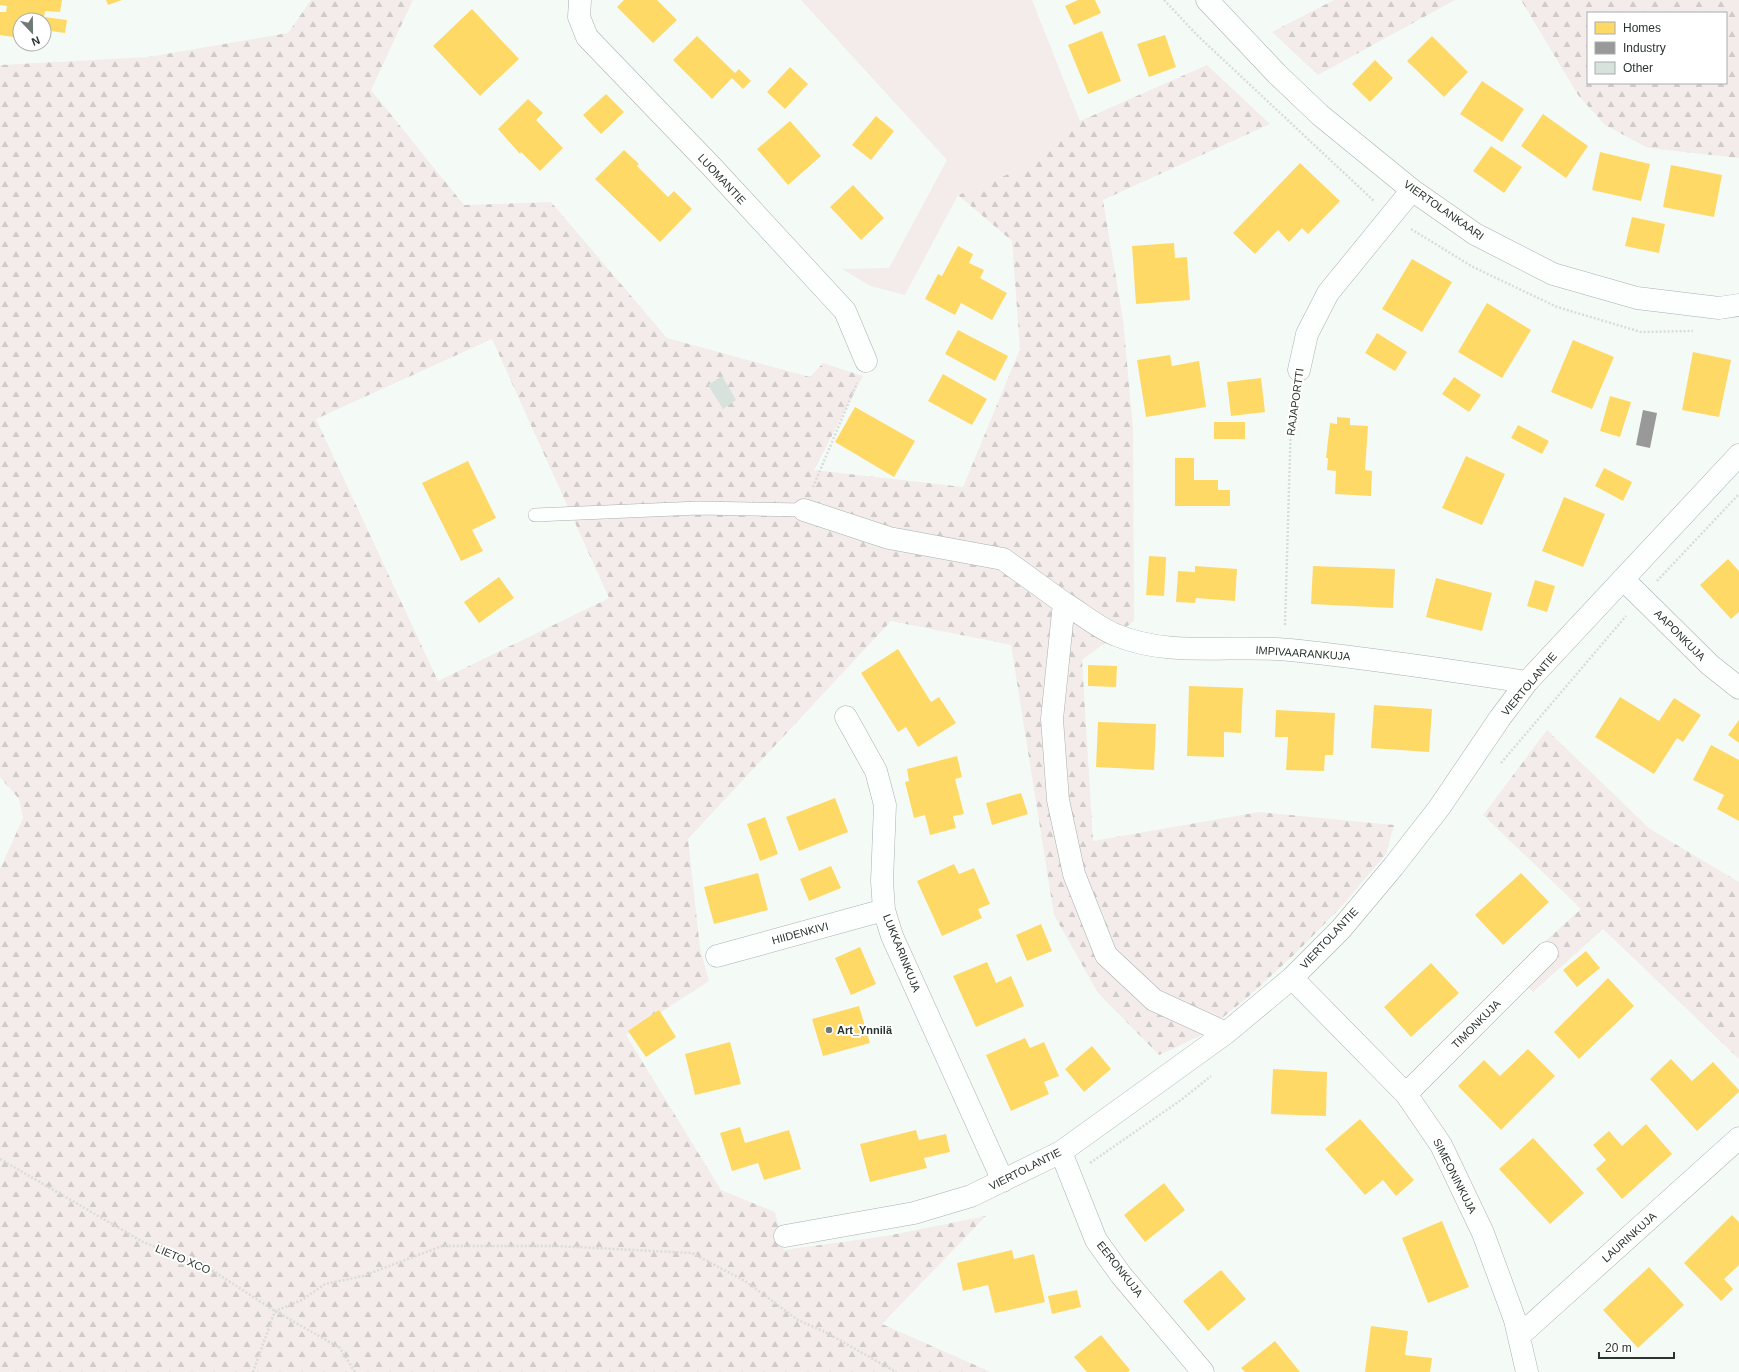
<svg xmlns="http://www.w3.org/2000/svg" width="1739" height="1372" viewBox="0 0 1739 1372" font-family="Helvetica,sans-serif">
	<defs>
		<pattern id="forest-firs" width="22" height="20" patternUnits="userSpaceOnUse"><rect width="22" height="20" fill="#f3ecea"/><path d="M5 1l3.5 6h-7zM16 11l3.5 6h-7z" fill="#d0cbc9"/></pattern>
	</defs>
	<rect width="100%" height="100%" fill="#f4fbf7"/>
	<!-- forest -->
	<path fill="url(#forest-firs)" fill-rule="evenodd" d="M311 0H413L371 90 464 205 551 202 667 338 810 377 823 363 863 376 814 470 963 487 1020 349 1012 241 958 195 1008 174 1044 151 1080 121 1207 65 1270 124 1103 200 1123 319 1133 428 1134 621 1082 660 1093 841 1259 812 1394 825 1386 854 1343 905 1298 951 1248 997 1200 1036 1159 1055 1098 993 1054 915 1011 645 891 621 688 839 700 948 709 981 626 1035 721 1190 775 1212 784 1250 886 1236 986 1216 882 1324 991 1372H0V869L23 818 19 799 0 777V65L148 57 288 33ZM492 339 609 598 438 681 316 419Z
		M1334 0H1455L1318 75 1272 32Z
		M1521 0H1739V158L1648 148 1605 125 1578 95ZM1588 13H1726V83H1588Z
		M1547 730 1650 829 1739 882V1059L1603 929 1533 992 1512 971 1581 909 1483 815Z"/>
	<!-- green -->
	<path fill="#f3ecea" d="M801 0H1032L1080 121 1044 151 1008 174 958 195 905 295 870 286 842 269 889 268 947 160Z"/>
	<!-- homes -->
	<path fill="#ffd966" d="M0 0H62L60 12 45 11 44 17 67 20 65 33 44 30V20H20V38L0 35V12H6L7 6 0 5Z
		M106 0H122L108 5Z
		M624 0H657L677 20 653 43 617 7Z
		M1078 0H1095L1101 13 1074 25 1065 6Z
		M472 9 519 59 480 96 433 46Z
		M1102 31 1121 81 1088 94 1068 45Z
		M1165 35 1176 67 1149 77 1137 44Z
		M697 36 735 73 739 69 751 81 743 89 732 78 712 99 673 60Z
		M1432 36 1468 72 1444 97 1407 61Z
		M1375 60 1393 78 1370 102 1352 84Z
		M790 67 808 84 785 109 767 92Z
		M1482 81 1524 109 1502 142 1460 114Z
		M606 94 624 112 601 134 583 115Z
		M528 99 543 113 536 120 563 148 540 171 521 152 520 154 498 129Z
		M1543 114 1588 146 1566 178 1521 146Z
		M876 116 894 131 871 160 852 145Z
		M790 121 821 156 788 185 757 149Z
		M1491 146 1522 167 1504 193 1473 171Z
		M624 150 639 164 637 166 668 197 674 191 692 209 660 242 595 179Z
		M1600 152 1650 164 1641 201 1592 190Z
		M1300 163 1340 201 1308 234 1302 228 1289 242 1278 230 1255 254 1233 233Z
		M1671 165 1722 175 1714 217 1663 207Z
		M853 185 884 218 861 240 830 207Z
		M1632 217 1665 224 1659 253 1625 246Z
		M1174 243 1175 258 1187 257 1190 300 1136 304 1132 246Z
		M958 246 973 254 969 263 984 270 980 278 1007 293 992 320 961 303 955 315 925 299 938 274 942 276Z
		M1412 259 1452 282 1422 332 1382 309Z
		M1487 303 1531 330 1502 378 1458 352Z
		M958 330 1008 356 995 381 945 354Z
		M1377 333 1407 352 1395 371 1365 353Z
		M1573 340 1614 357 1592 409 1551 392Z
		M1693 352 1731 360 1719 417 1682 410Z
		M1170 355 1172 366 1199 361 1206 407 1146 417 1137 360Z
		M943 374 987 399 972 425 928 401Z
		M1454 377 1481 395 1469 412 1442 394Z
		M1261 378 1265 412 1231 416 1227 382Z
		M1610 396 1631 402 1620 437 1600 431Z
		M855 407 915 441 894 477 835 442Z
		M1337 417 1350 418V425L1368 426 1365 470 1372 471 1371 496 1335 494 1336 471 1327 470 1328 458H1326L1330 423 1337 424Z
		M1214 422H1245V439H1214Z
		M1518 425 1549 441 1542 454 1511 438Z
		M1466 456 1505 474 1482 525 1442 508Z
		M1175 458H1194V480H1218V490H1230V506H1175Z
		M468 461 496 518 472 530 483 551 461 561 422 483Z
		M1604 468 1632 482 1623 501 1595 486Z
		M1564 497 1605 514 1583 567 1542 551Z
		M1149 556 1166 557 1164 596 1146 595Z
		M1728 559 1739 571V612L1731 619 1700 585Z
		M1195 566 1237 569 1235 601 1196 598 1195 603 1176 602 1178 571 1195 572Z
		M1313 566 1395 569 1393 608 1311 604Z
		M499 577 514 598 479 623 464 602Z
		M1436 578 1492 593 1482 631 1426 617Z
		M1535 580 1555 586 1547 612 1527 606Z
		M898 649 931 702 939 697 956 723 918 747 906 727 898 732 861 673Z
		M1088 665 1117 666 1116 687 1088 686Z
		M1189 686 1243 688 1241 733 1224 732V757L1187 756Z
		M1620 697 1659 721 1674 698 1701 715 1683 742 1677 738 1654 774 1595 737Z
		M1374 705 1432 709 1429 752 1371 748Z
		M1276 710 1335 713 1333 755H1325L1324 771 1286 770 1288 737H1275Z
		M1739 720V743L1728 735Z
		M1098 722 1156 724 1154 770 1096 767Z
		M1711 745 1739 760V821L1717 809 1724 795 1693 780Z
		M957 756 962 777 955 779 964 814 953 816 956 828 930 835 925 815 914 818 905 782 909 781 907 769Z
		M1021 793 1028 814 992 825 986 803Z
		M835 798 848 832 799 851 786 817Z
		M765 817 778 854 760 861 747 824Z
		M954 864 959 874 974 868 990 904 978 909 982 918 942 936 917 881Z
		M831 866 841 888 809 901 800 879Z
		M758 873 768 910 714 924 704 887Z
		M1521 873 1549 902 1503 945 1475 915Z
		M1041 924 1052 951 1027 961 1016 935Z
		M860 947 876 984 851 995 835 958Z
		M1586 951 1600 968 1577 987 1563 970Z
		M987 962 996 983 1011 976 1024 1006 976 1027 953 976Z
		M1431 963 1459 993 1411 1037 1384 1007Z
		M1608 978 1634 1006 1579 1059 1554 1032Z
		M859 1006 870 1043 823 1056 812 1019Z
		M659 1010 676 1037 646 1057 628 1031Z
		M1025 1038 1030 1048 1044 1042 1059 1076 1044 1082 1049 1094 1011 1111 986 1055Z
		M730 1042 741 1084 695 1095 685 1054Z
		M1092 1046 1111 1069 1084 1092 1065 1069Z
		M1528 1049 1555 1076 1501 1130 1458 1086 1484 1060 1500 1076Z
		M1671 1059 1692 1081 1713 1062 1739 1090V1092L1697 1131 1650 1079Z
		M1273 1069 1327 1072 1326 1116 1271 1114Z
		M1360 1119 1414 1180 1396 1196 1383 1180 1365 1195 1325 1149Z
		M1646 1124 1672 1154 1622 1199 1596 1169 1606 1160 1593 1145 1609 1131 1622 1146Z
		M740 1127 745 1143 789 1130 801 1169 764 1180 758 1163 732 1171 720 1133Z
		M916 1130 919 1140 946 1134 950 1152 924 1158 927 1168 870 1182 860 1144Z
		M1533 1138 1584 1193 1550 1224 1499 1169Z
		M1164 1183 1185 1210 1145 1242 1124 1215Z
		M1732 1215 1739 1222V1265L1724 1279 1733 1289 1721 1301 1684 1263Z
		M1442 1221 1469 1287 1428 1303 1402 1238Z
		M1012 1250 1014 1259 1034 1254 1045 1302 995 1313 988 1285 963 1291 957 1263Z
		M1649 1267 1684 1305 1638 1348 1603 1310Z
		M1221 1270 1246 1299 1208 1331 1183 1301Z
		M1077 1290 1081 1307 1052 1314 1048 1296Z
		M1371 1326 1408 1331 1405 1355 1432 1358 1430 1372H1365Z
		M1101 1335 1130 1370 1128 1372H1087L1074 1357Z
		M1275 1341 1300 1372H1245L1241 1368Z"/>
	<!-- industry -->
	<path fill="#999" d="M1643 410 1657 413 1650 448 1636 445Z"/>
	<!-- building -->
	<path fill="#d8e2dd" d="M722 376 736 400 723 409 708 385Z"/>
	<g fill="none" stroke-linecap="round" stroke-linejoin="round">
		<defs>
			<path id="lane" d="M535 515 699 508 804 510"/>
			<path id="street" d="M580 0 579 17 587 37 712 167 845 311 866 361
				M1207 0 1277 74 1320 115 1412 190 1475 234 1553 274 1637 298 1719 308 1739 305
				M1299 370 1307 334 1328 293 1412 190
				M804 510 889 538 1003 559 1064 603 1052 719 1058 800 1074 874 1106 955 1154 1000 1226 1033
				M1623 579 1710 665 1739 688
				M1064 603C1081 613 1098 628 1116 635 1171 658 1232 644 1290 650 1369 658 1448 670 1527 682
				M846 717 876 771 885 805 882 881 884 910 892 936 1003 1181
				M717 956 884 910
				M1292 978 1406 1094 1441 1145 1483 1233 1515 1320 1527 1372
				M1406 1094 1547 953
				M1061 1152 1096 1240 1121 1275 1203 1372
				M785 1236 914 1213 971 1196 1061 1152 1226 1033 1292 978 1341 929 1393 867 1439 808 1500 718 1527 682 1739 455
				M1519 1336 1739 1138"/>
		</defs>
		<!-- lane casing -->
		<use href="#lane" stroke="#a9b2ad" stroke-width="14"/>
		<!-- street casing -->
		<use href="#street" stroke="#a9b2ad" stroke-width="23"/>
		<!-- path -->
		<path stroke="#dadcdb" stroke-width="2.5" stroke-dasharray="2 2" stroke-linecap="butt" d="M1164 0 1198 36 1374 201
			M1411 229 1473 267 1557 307 1641 332 1693 331
			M813 487 857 383
			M1657 581 1739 494
			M1285 625 1291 420 1295 393
			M1501 763 1626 616
			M0 1159 143 1242 207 1267 275 1311 340 1348 355 1372
			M1090 1163 1181 1100 1211 1076
			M253 1372 275 1311 302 1300 325 1284 363 1276 442 1246H556L692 1253 745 1281 798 1320 825 1332 896 1372"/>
		<!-- lane -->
		<use href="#lane" stroke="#fdfefe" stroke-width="13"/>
		<!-- street -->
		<use href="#street" stroke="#fdfefe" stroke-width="22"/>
	</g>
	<!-- markers -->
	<circle fill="#707a74" stroke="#fff" stroke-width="1.5" cx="829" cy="1030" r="4"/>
	<g text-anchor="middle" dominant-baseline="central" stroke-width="4" stroke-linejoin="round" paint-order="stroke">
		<!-- street labels -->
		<g font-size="11" fill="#29352e" stroke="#fff">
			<text transform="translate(722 179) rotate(47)">LUOMANTIE</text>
			<text transform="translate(1444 210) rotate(35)">VIERTOLANKAARI</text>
			<text transform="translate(1295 402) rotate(-82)">RAJAPORTTI</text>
			<text transform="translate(1680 635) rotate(45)">AAPONKUJA</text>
			<text transform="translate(1303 653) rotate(4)">IMPIVAARANKUJA</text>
			<text transform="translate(1529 684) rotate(-50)">VIERTOLANTIE</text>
			<text transform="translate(800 933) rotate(-15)">HIIDENKIVI</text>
			<text transform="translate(1329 938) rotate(-47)">VIERTOLANTIE</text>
			<text transform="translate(902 953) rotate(68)">LUKKARINKUJA</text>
			<text transform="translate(1476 1024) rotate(-45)">TIMONKUJA</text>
			<text transform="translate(1025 1169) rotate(-27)">VIERTOLANTIE</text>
			<text transform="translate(1455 1176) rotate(63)">SIMEONINKUJA</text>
			<text transform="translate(1629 1237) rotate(-42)">LAURINKUJA</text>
			<text transform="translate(183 1259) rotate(23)">LIETO XCO</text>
			<text transform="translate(1120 1269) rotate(52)">EERONKUJA</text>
		</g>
		<!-- poi labels -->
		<g font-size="11" font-weight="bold" fill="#29352e" stroke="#fff" text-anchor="start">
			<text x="837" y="1030">Art_Ynnilä</text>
		</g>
	</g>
	<!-- legend -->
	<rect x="1587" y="12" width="140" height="72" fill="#ffffff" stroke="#a9aeab"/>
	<rect x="1595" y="22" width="20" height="12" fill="#ffd966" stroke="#a9aeab"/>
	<text x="1623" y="32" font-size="12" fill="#29352e">Homes</text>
	<rect x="1595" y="42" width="20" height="12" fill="#999999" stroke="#a9aeab"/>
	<text x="1623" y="52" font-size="12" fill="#29352e">Industry</text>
	<rect x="1595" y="62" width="20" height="12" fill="#d8e2dd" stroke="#a9aeab"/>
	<text x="1623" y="72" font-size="12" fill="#29352e">Other</text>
	<!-- north arrow -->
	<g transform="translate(32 32) rotate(158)"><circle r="19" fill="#ffffff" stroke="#a9aeab"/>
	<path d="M0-3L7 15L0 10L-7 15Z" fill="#707a74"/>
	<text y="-6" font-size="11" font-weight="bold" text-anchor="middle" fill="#29352e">N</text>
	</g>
	<!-- scale -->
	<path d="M1599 1352v6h75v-6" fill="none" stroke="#29352e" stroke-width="2"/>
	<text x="1605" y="1352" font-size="12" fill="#29352e" stroke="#ffffff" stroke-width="3" paint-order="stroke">20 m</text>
</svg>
